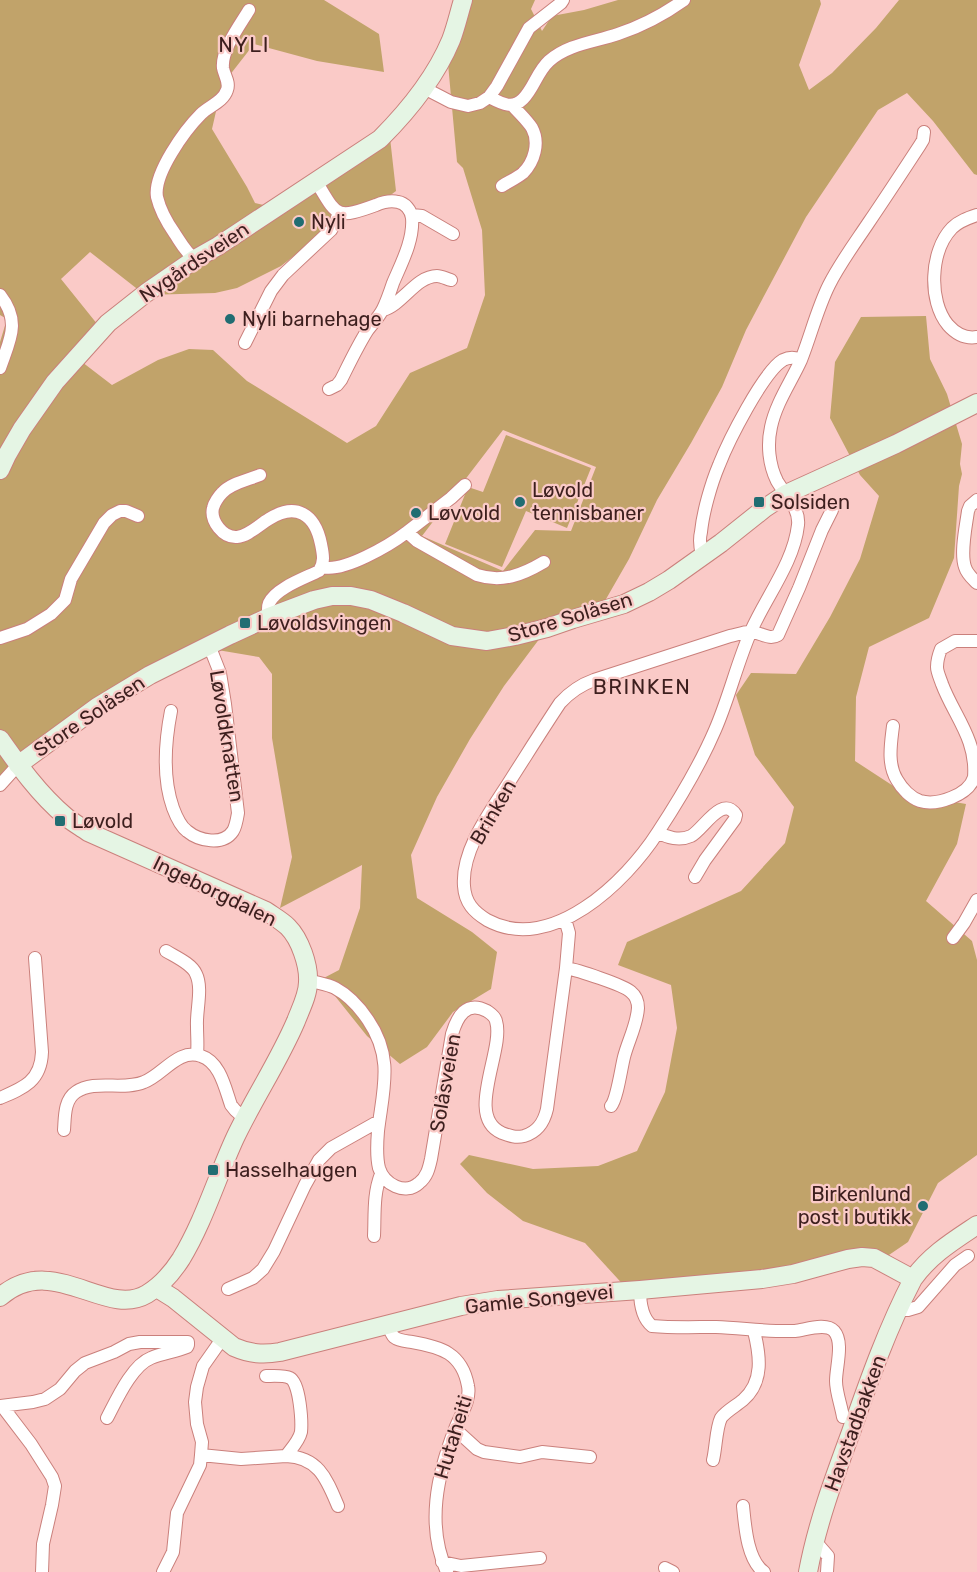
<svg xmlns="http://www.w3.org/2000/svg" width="977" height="1572" viewBox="0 0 977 1572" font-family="Rubik,sans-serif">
	<rect width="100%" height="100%" fill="#facac7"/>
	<!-- green -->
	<path fill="#c1a36a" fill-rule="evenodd" d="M0 0H324L379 34 384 72 317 61 254 44 222 85 212 129 247 187 255 203 272 207 389 129 396 191 392 194 333 225 281 266 237 288 215 293 145 295 90 252 61 279 102 330 82 362 112 385 158 360 189 349 213 350 247 381 347 443 376 426 410 373 467 348 485 295 482 230 463 168 457 162 445 31 455 0H535L531 9 542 31 552 16 584 10 618 0H820L821 4 799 65 809 90 832 73 876 28 899 0H977V175L974 174 933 121 907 93 878 110 806 217 746 330 722 387 691 443 657 500 629 559 602 606 543 634 504 686 470 739 437 797 411 855 417 898 472 932 497 952 491 989 453 1012 427 1047 400 1064 367 1036 327 986 320 980 339 970 360 908 362 865 280 908 292 857 272 738V674L259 657 194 646 139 680 0 789V342L7 319 0 315ZM503 430 596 467 571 531 535 530 503 571 422 536Z
		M926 316 930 359 947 394 962 444 960 464 962 474 959 486 954 558 929 618 869 647 856 697 855 761 904 793 966 804 957 844 926 901 972 941 977 960V1155L938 1183 908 1242 886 1257 628 1290 585 1243 523 1221 487 1193 460 1164 469 1155 533 1169 598 1166 637 1151 665 1092 677 1028 671 985 618 965 627 942 741 891 785 843 794 807 755 755 736 695 751 673 796 674 830 617 860 559 879 496 860 475 830 418 835 362 861 317Z
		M506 435 591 468 567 528 526 511 502 567 445 544 468 487 483 492Z"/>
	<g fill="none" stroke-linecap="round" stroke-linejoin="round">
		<defs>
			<path id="street" d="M424 88 451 102 468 106 480 103 489 97 497 86 529 28 561 3 563 0
				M489 97C501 103 512 110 523 99 534 88 537 72 549 61 568 44 595 42 618 34 642 26 663 15 684 0
				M316 181C337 216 335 220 376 205 383 202 390 200 398 202 405 203 411 210 412 218 414 240 401 264 393 283 390 292 387 301 383 309 379 317 372 324 367 331 357 347 349 364 341 380L337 385 329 389
				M502 186C508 182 517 178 523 173 534 162 540 143 532 128 527 120 519 113 513 106
				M412 215 422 216 453 234
				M977 215C968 218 959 221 952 228 930 251 928 301 948 325 956 334 965 339 977 337
				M195 259C186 253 181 243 175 234 168 224 160 210 157 197 153 174 185 130 201 114 209 106 223 102 227 90 230 82 224 75 223 68 221 50 240 25 249 10
				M0 295C21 322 10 339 0 368
				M383 310C402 305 416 276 437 276 441 276 447 279 451 280
				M245 343 271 291 283 275 331 230 336 221 339 212
				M260 475C248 480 231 483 222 493 219 496 214 503 213 508 210 521 223 538 237 537 248 536 259 525 269 519 296 502 315 514 321 544 323 554 325 562 319 571 305 578 276 588 269 603 267 608 268 612 269 617
				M977 500 970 506 968 511C966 526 960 553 965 567 967 574 972 578 977 583
				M832 510 822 530 799 588 778 635C768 641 760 631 749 632 743 632 736 635 730 636L594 680C580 685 570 692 560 703 544 727 529 751 513 776 494 807 461 848 464 886 465 903 474 912 487 920 551 955 626 882 658 832 679 800 700 765 715 730 729 698 737 663 751 631 766 597 794 562 798 525 800 508 785 495 777 481 769 465 767 445 771 427 776 403 791 382 801 360 811 335 817 309 829 285 840 263 855 243 869 222 886 197 903 171 920 145L923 140 924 132
				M407 532 451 498 465 485
				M702 555C700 547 699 540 701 532 703 512 711 484 719 465 728 442 763 372 783 360 789 357 795 357 801 360
				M322 567C343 573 390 545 407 532L417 541 477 575C502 583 522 575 544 562
				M0 638 27 629 51 614 65 600 71 579 104 523 112 515 120 511H126L138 516
				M171 711C165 742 162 777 173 808 176 816 180 826 187 831 199 841 223 846 233 831 236 826 237 819 238 813L225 704 220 673 209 645
				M893 726C891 743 887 764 897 780 902 789 911 798 920 801 937 806 969 795 974 777 977 739 954 716 942 684 940 678 937 672 937 667 937 660 939 654 941 649L955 641H977
				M0 785 18 765
				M658 832C667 838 680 841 691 836 703 830 722 794 736 815L735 819 705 860 695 877
				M953 938 964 923 977 900
				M166 951C176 957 192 964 196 974 203 988 196 1011 197 1026 197 1036 198 1045 197 1054
				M566 968C577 970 624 985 631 992 636 996 638 1002 638 1008 637 1025 628 1041 624 1057 621 1069 617 1099 611 1106
				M308 980C317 983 327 984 335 988 348 995 360 1008 368 1020 394 1058 383 1089 378 1131 377 1143 376 1156 379 1168 384 1184 405 1196 419 1183 427 1177 429 1168 431 1159L452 1034C457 1017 466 1000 487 1011 491 1014 495 1016 496 1021 505 1050 464 1117 502 1133 510 1136 516 1138 524 1136 538 1132 544 1122 547 1109L566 968 569 933 565 919
				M0 1098C24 1088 41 1081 42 1052L35 958
				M64 1130C65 1117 64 1100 76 1092 95 1079 123 1091 144 1082 163 1075 178 1048 201 1056 220 1062 225 1088 231 1105L235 1110 245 1119
				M374 1236C375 1215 373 1194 381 1174
				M228 1289 253 1278 263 1269 274 1251 305 1185 319 1160 331 1148 379 1121
				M640 1290C640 1303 642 1318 652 1326 674 1328 695 1327 716 1327 743 1328 768 1332 795 1331 805 1330 826 1322 834 1331 844 1342 836 1367 836 1381 836 1392 841 1405 843 1417
				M899 1310H908L918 1307 955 1265 968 1256
				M388 1325C390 1329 391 1334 394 1337 399 1341 406 1341 412 1342 441 1347 462 1353 468 1386 471 1400 460 1416 455 1429 437 1475 426 1526 447 1572
				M222 1339 203 1366 197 1387 195 1402 197 1424 202 1442 201 1455 241 1459 286 1456C291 1449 299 1441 301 1432 302 1422 300 1383 290 1378 284 1375 273 1376 266 1376
				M0 1406 33 1402 45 1399 60 1389 75 1371 85 1363 114 1352 129 1344 140 1342H188V1345
				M2 1406 31 1444 52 1477 55 1486 52 1505 43 1544 42 1572
				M107 1418C116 1401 132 1365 151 1358 162 1353 175 1352 187 1347L188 1345
				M455 1429 477 1449 484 1452 520 1457 542 1452 590 1457
				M286 1456C319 1457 327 1480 338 1506
				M713 1460C716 1448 716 1428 721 1418 726 1411 736 1406 743 1400 764 1382 760 1355 754 1331
				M743 1506C745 1525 747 1560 764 1572
				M815 1541 828 1556 827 1572
				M442 1562 461 1566 540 1558
				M665 1568 673 1572
				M163 1572 173 1552 177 1513 200 1465 201 1455"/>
			<path id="secondary" d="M0 470 7 455 22 429 55 382 108 323 146 293 195 259 218 246 380 139C407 112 436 76 451 40 456 27 459 13 463 0
				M0 739C19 766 39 794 65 816 72 822 81 827 88 832L266 911C273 916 282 921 288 927 300 939 309 965 308 982 308 995 301 1008 296 1021 279 1061 254 1098 235 1138 217 1177 204 1221 181 1259 172 1273 162 1285 147 1294 105 1319 53 1251 0 1297
				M18 765 97 707 150 675 230 635 269 617 314 600 332 596H351L371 600 403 613 452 636 487 641 515 636 547 628 573 619 624 604 649 592 669 580 721 543 765 508 786 494 896 444 977 403
				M157 1288 173 1298 234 1347C250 1354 263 1355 280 1352L461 1306 498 1300 640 1290 762 1279 793 1274 848 1259 862 1257 874 1258 913 1279C930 1255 953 1241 977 1225
				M808 1572C817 1524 834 1478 851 1432 869 1380 888 1327 913 1279"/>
		</defs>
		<!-- street casing -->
		<use href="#street" stroke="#ca807c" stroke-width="14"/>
		<!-- secondary casing -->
		<use href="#secondary" stroke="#ca807c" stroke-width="20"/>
		<!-- street -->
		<use href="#street" stroke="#fff" stroke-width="12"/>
		<!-- secondary -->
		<use href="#secondary" stroke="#e5f5e4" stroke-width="18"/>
	</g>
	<!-- markers -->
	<g fill="#216d72" stroke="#facac7" stroke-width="2">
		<circle cx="299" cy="222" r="6"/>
		<circle cx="230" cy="319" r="6"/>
		<circle cx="520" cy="502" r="6"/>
		<rect x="753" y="496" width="12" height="12" rx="3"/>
		<circle cx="416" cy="513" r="6"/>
		<rect x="239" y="617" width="12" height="12" rx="3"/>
		<rect x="54" y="815" width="12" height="12" rx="3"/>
		<rect x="207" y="1164" width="12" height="12" rx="3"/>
		<circle cx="923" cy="1206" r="6"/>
	</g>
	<g text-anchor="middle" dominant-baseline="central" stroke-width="4.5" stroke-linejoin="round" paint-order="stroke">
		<!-- poi labels -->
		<g font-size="20" fill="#3d1f1e" stroke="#facac7" text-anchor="start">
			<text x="311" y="222">Nyli</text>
			<text x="242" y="319">Nyli barnehage</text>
			<text x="532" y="490">Løvold<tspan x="532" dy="23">tennisbaner</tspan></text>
			<text x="771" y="502">Solsiden</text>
			<text x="428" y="513">Løvvold</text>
			<text x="257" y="623">Løvoldsvingen</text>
			<text x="72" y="821">Løvold</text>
			<text x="225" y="1170">Hasselhaugen</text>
			<text x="911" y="1194" text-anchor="end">Birkenlund<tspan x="911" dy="23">post i butikk</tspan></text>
		</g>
		<!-- street labels -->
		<g font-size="20" fill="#3d1f1e" stroke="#facac7">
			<text transform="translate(194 262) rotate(-34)">Nygårdsveien</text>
			<text transform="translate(570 617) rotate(-17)">Store Solåsen</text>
			<text transform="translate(89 716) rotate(-34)">Store Solåsen</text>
			<text transform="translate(227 736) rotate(81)">Løvoldknatten</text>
			<text transform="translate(493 812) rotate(-60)">Brinken</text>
			<text transform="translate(215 891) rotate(26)">Ingeborgdalen</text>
			<text transform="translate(445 1083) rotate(-80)">Solåsveien</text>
			<text transform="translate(539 1299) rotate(-6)">Gamle Songevei</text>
			<text transform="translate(855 1423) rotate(-70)">Havstadbakken</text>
			<text transform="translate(453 1437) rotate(-73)">Hutaheiti</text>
		</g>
		<!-- neighbourhood labels -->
		<g font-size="21" letter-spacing="1.5" fill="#3d1f1e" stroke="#facac7">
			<text x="244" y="44">NYLI</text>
			<text x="642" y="686">BRINKEN</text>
		</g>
	</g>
</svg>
